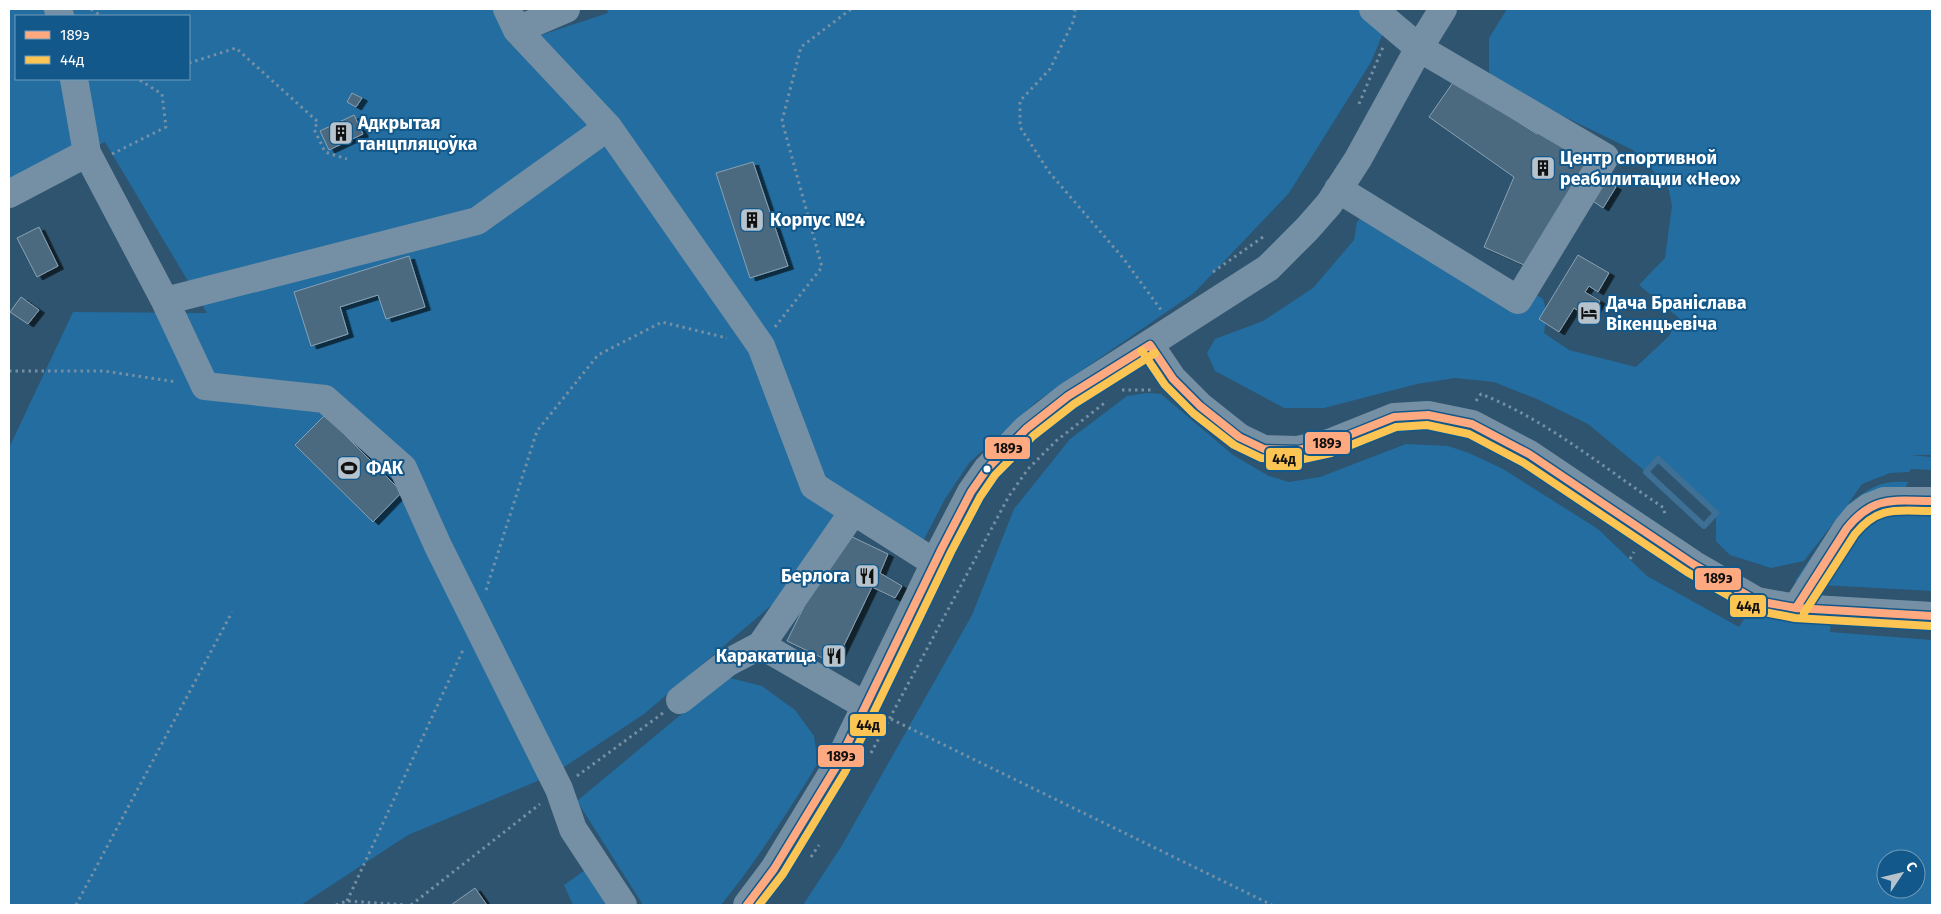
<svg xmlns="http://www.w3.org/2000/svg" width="1941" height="914" viewBox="0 0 1941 914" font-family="'Fira Sans',sans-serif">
	<defs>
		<filter id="shadow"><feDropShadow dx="5.5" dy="3" stdDeviation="0" flood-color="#0009"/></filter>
	</defs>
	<rect width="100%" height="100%" fill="#2e546f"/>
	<!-- green -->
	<path fill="#236da0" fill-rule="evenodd" d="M9 9H495L511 45 608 13 607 9H1393L1371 62 1289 193 1194 293 1036 402 969 463 945 499 919 549 850 504 780 598 644 714 552 775 408 835 301 905H9V448L73 312 207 313 105 142 9 185ZM16 16H189V79H16Z
		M1507 9H1932V455H1909L1932 457V470L1911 469 1909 472 1890 473 1862 484 1848 504C1870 488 1880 480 1908 482L1906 487H1891L1801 583 1795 581 1838 517 1804 561 1771 568 1730 555 1716 541V513L1658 459 1646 472 1588 424 1537 399 1494 382 1455 378 1417 384 1324 408H1284L1215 371 1207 353 1215 339 1263 321 1313 288 1354 240 1357 222 1367 211 1390 206 1543 299 1547 313 1544 333 1569 350 1636 367 1669 336 1679 318 1639 285 1665 258 1672 206 1668 186 1633 150 1493 82 1489 71V38Z
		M1147 393 1161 394 1233 455 1269 476 1289 482 1320 477 1406 444 1448 446 1469 453 1503 469 1598 529 1647 576 1739 627 1750 610 1831 616 1830 632 1932 640V905H803L841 847 972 615 1014 509 1070 439 1127 396ZM1886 859H1916V889H1886Z
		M1932 511V591L1822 585 1873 514Z
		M726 677 762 686 795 710 814 736 818 763C788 812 757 860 721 905H643L577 801Z
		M585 870 608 905H573L564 885Z"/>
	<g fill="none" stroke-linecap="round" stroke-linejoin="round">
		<!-- stream -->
		<path stroke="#3d7094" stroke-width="6" d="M1658 459 1716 513 1704 526 1646 472Z"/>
	</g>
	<!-- building -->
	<path fill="#4b697f" stroke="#89a1b2" filter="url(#shadow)" d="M1454 81 1537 134 1541 128 1591 159 1524 265 1484 247 1514 177 1429 117Z
		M352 93 362 98 356 107 347 102Z
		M354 115 363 134 329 150 320 131Z
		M753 162 788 266 750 278 716 173Z
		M1602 179 1616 187 1603 208 1590 199Z
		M39 227 58 266 37 277 17 238Z
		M1578 255 1609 273 1598 292 1589 286 1585 292 1600 301 1590 318 1574 308 1559 332 1539 319Z
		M409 256 425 307 386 319 378 295 340 307 348 334 311 346 294 292Z
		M21 297 39 310 28 324 10 312Z
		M325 415 402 492 373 522 295 445Z
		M846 534 888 554 880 573 902 586 895 598 872 587 835 664 787 641 822 570Z
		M475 888 487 905H451Z"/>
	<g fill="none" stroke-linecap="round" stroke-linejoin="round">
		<!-- path -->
		<path stroke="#7590a4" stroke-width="3" stroke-dasharray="2.5 4" stroke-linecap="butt" d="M91 9 101 16
			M1075 9 1074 20 1050 69 1020 101V127L1049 172 1123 258 1161 310
			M189 63 236 48 318 122 314 129 325 152 347 159
			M1359 104 1383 47
			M112 154 166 127 162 94 138 79
			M1213 272 1263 237
			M775 327 822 267 782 121 801 47 851 9
			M9 371H104L177 382
			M1122 390H1153
			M1476 401 1481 394C1547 420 1604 468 1664 508L1665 517
			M1630 559 1634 552
			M486 590 537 431 598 355 662 322 727 338
			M891 719 1272 905
			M871 753 1009 496 1028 469 1056 441 1107 401
			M577 776 663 713
			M811 857 819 845
			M347 901 463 650
			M76 905 232 612
			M336 905 347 901 407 905
			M411 905 540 804"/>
		<!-- minor -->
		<path stroke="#7590a4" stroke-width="28" d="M58 9 60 16
			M507 9 517 30 608 127 761 346 814 486 935 563
			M517 30 566 9
			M74 79 87 153 165 301 205 386 325 399 403 468 438 546 559 789 573 829 623 905
			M1338 189 1518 300 1605 157 1419 48 1373 9
			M9 194 87 153
			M165 301 477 221 608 127
			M1150 345 1173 379 1200 406 1239 437 1264 449 1298 450 1329 443 1394 417 1428 415 1472 424 1529 454 1693 564 1757 601 1796 608 1932 616
			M853 512 761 645 866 706
			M1796 608 1847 528 1857 516 1869 507 1884 501H1932
			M680 700 727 663 761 645
			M747 905 774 869 836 767 942 548 971 492 987 469 1026 429 1068 396 1268 268 1307 229 1329 204 1358 159 1419 48 1443 9"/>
		<defs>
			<path id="bus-1" d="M1150 345 1173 379 1200 406 1239 437 1264 449 1298 450 1329 443 1394 417 1428 415 1472 424 1529 454 1693 564 1757 601 1796 608 1932 616
				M1796 608 1847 528C1874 495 1893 501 1932 501
				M747 905 774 869 836 767 942 548 971 492 987 469 1026 429 1068 396 1150 345"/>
			<path id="bus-2" d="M1142 351 1165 385 1193 413 1234 445 1261 458 1299 460 1331 453 1396 427 1427 425 1469 434 1524 463 1687 572 1754 610 1795 618 1931 626
				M1804 613 1855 534C1879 505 1897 511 1932 511
				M759 905 783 874 845 772 951 552 980 497 995 475 1033 436 1074 404 1155 353"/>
		</defs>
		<!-- bus-1 casing -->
		<use href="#bus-1" stroke="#13588a" stroke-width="11"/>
		<!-- bus-2 casing -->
		<use href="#bus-2" stroke="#13588a" stroke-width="11"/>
		<!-- bus-1 -->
		<use href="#bus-1" stroke="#ffa980" stroke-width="8"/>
		<!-- bus-2 -->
		<use href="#bus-2" stroke="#fcc553" stroke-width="8"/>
	</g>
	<!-- icons -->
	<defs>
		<symbol id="building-square" viewBox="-11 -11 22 22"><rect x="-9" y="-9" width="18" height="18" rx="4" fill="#b6c3cd" stroke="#13588a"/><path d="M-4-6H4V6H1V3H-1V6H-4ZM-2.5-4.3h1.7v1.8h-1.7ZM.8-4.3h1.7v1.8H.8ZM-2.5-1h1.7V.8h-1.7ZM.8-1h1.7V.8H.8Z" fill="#111"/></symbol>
		<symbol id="hotel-square" viewBox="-11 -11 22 22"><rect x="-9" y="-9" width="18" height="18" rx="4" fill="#b6c3cd" stroke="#13588a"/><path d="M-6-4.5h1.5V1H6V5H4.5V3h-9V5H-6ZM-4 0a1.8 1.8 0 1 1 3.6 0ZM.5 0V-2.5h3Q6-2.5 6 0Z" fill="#111"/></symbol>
		<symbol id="stadium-square" viewBox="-11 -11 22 22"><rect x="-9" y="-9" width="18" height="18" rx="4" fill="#b6c3cd" stroke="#13588a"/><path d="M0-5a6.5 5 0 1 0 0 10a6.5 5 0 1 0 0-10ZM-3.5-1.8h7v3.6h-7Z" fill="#111"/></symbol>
		<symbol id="restaurant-square" viewBox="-11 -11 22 22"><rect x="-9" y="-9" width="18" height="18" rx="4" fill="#b6c3cd" stroke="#13588a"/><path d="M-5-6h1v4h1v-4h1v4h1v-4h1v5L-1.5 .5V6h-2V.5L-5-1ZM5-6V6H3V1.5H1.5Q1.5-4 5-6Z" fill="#111"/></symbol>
	</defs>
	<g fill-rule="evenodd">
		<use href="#building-square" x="327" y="119" width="28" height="28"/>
		<use href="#building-square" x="1529" y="154" width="28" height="28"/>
		<use href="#building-square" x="738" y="206" width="28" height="28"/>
		<use href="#hotel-square" x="1575" y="299" width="28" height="28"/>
		<use href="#stadium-square" x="335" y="454" width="28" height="28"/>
		<use href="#restaurant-square" x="853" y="562" width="28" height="28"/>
		<use href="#restaurant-square" x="820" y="642" width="28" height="28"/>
	</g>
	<!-- markers -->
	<circle fill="#fff" stroke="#13588a" stroke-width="2" cx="987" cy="469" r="4.5"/>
	<g text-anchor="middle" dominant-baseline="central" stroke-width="4" stroke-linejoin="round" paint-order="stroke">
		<!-- poi labels -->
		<g font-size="18" font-weight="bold" fill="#fff" stroke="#13588a" text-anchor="start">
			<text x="358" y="123">Адкрытая<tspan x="358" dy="21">танцпляцоўка</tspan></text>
			<text x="1560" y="158">Центр спортивной<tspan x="1560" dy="21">реабилитации «Нео»</tspan></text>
			<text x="770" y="220">Корпус №4</text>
			<text x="1606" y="303">Дача Браніслава<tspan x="1606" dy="21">Вікенцьевіча</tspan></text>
			<text x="366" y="468">ФАК</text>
			<text x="850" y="576" text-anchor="end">Берлога</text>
			<text x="816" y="656" text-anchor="end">Каракатица</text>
		</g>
	</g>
	<g stroke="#13588a" stroke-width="2">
		<rect x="1304" y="431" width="47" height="24" rx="5" fill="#ffa980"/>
		<rect x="984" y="436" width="47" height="24" rx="5" fill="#ffa980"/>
		<rect x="1265" y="447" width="38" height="24" rx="5" fill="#fcc553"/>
		<rect x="1694" y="567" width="48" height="24" rx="5" fill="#ffa980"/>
		<rect x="1729" y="594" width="38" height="24" rx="5" fill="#fcc553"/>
		<rect x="849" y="713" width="38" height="24" rx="5" fill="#fcc553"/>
		<rect x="817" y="744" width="48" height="24" rx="5" fill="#ffa980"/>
	</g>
	<g font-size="14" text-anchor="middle" font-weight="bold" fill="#111">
		<text x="1327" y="448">189э</text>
		<text x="1008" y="453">189э</text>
		<text x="1284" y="464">44д</text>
		<text x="1718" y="583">189э</text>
		<text x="1748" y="611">44д</text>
		<text x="868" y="730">44д</text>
		<text x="841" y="761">189э</text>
	</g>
	<!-- border -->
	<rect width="1941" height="914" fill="none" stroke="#ffffff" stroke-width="20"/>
	<!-- legend -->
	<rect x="15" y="15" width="175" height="65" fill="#13588a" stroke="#719bb9"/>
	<rect x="25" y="31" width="25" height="8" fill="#ffa980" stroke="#719bb9"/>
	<text x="60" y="40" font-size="15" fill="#ffffff">189э</text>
	<rect x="25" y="56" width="25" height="8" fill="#fcc553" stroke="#719bb9"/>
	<text x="60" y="65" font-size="15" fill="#ffffff">44д</text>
	<!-- north arrow -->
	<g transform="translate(1901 874) rotate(55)"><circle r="24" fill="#13588a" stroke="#719bb9"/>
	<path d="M0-4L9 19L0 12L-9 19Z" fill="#b6c3cd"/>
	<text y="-8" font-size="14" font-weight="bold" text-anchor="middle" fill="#ffffff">С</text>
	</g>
</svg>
